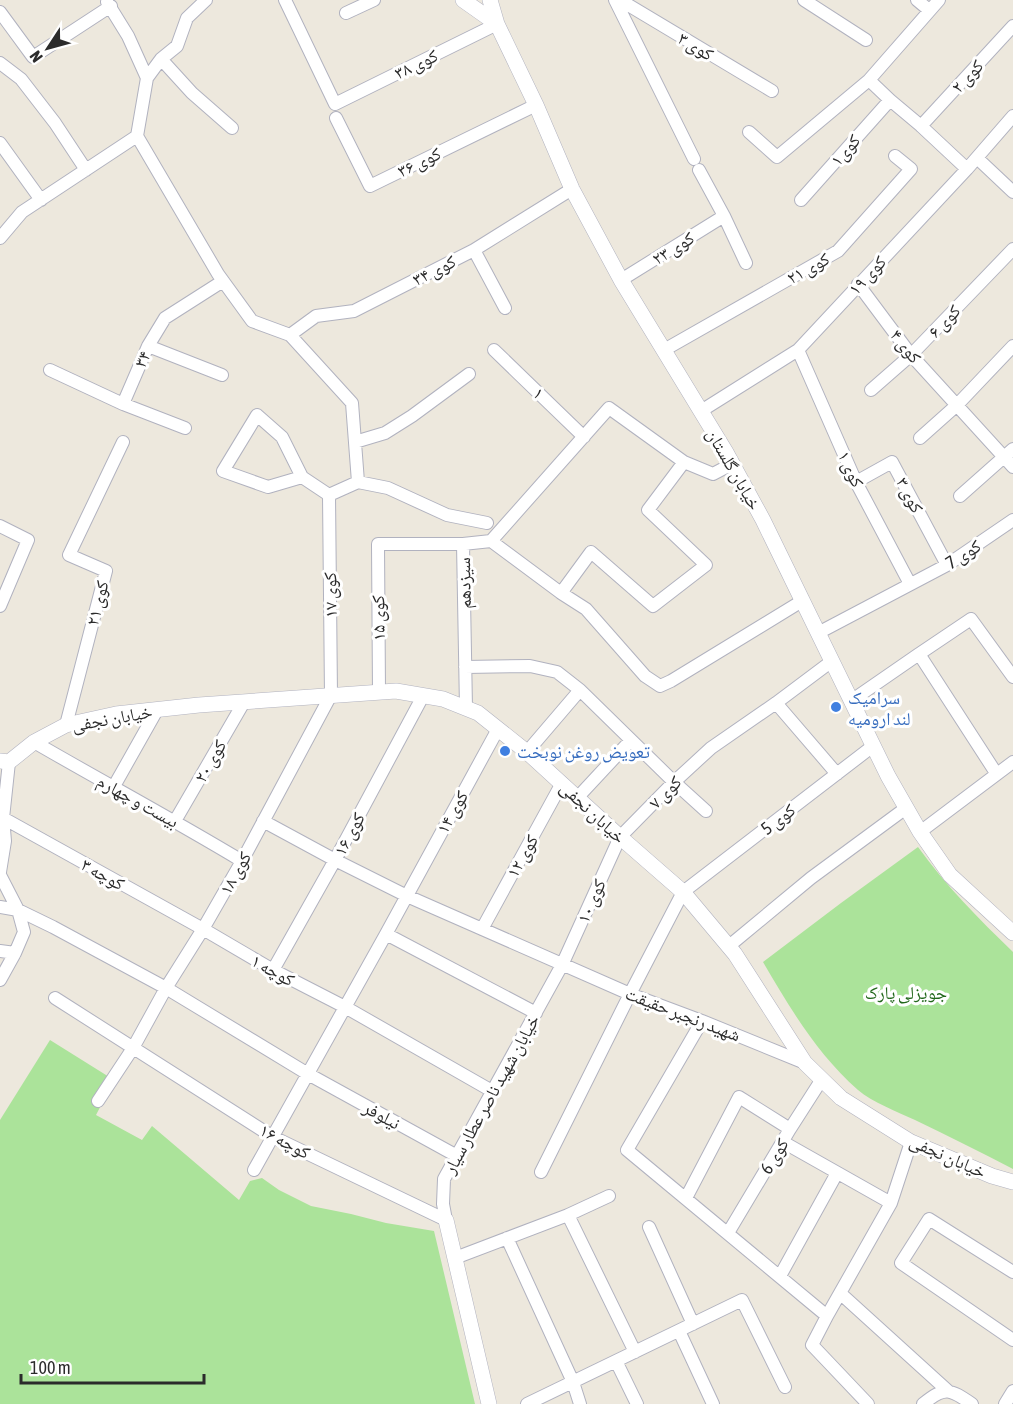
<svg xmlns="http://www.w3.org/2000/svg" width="1013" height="1404" viewBox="0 0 1013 1404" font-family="'Asap Condensed','Noto Naskh Arabic',sans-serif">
	<rect width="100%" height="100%" fill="#ede8dd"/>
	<!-- green -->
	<path fill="#abe39a" d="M918 847C946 886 979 919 1013 952V1169C981 1152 948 1136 915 1120 898 1112 872 1102 858 1090 817 1054 790 1008 763 962L841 903Z
		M50 1040 114 1080 96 1115 142 1140 152 1126 239 1200 250 1181 262 1178 279 1190 311 1206 351 1214 386 1223 434 1231 475 1404H0V1120Z"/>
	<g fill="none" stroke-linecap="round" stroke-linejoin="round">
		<defs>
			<path id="minor" d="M206 0 187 18 177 46 161 59 147 78 137 136 218 274 252 321 290 335 352 403 358 482 388 488 447 515 487 523
				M285 0 335 104 497 24
				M615 0 694 159
				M620 0 772 91
				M804 0 866 40
				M917 0 929 10
				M939 0 869 80 890 100 921 126 967 169
				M107 2 128 36 147 78
				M0 12 33 57 111 6
				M346 13 374 0
				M161 59 192 93 232 128
				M0 63 21 79 55 123 86 170
				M336 118 370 186 536 105
				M921 126 1013 26
				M749 132 777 157 869 80
				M0 143 41 200
				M977 158 1013 192
				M699 170 724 216 746 263
				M801 200 890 100
				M0 238 22 212 137 136
				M474 250 505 308
				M621 280 724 216
				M858 284 911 355 1013 467
				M290 335 316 316 354 311 474 250 572 189
				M148 346 222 375
				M494 350 584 437
				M664 350 838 251 911 169 895 156
				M798 350 856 482 910 584
				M50 370 123 404
				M871 390 911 355 1013 249
				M701 411 798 350 967 169 1013 116
				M185 428 123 404 148 346 165 318 223 281
				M920 438 957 405 1013 346
				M355 442 385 433 412 416 469 374
				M684 462 713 474 732 464
				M302 477 268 487 223 471 257 415 282 437 302 477 329 495
				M856 482 892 462 947 565
				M329 495 358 482
				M960 496 1013 449
				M0 526 28 540 0 606
				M491 541 561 593 586 609 645 676 660 686 671 681 802 601
				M463 544 491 541 609 408 684 462 648 510 706 565 653 606 591 552 561 593
				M818 633 947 565 1013 520
				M919 654 971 619 1013 677
				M465 667 530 666 557 672 580 690 674 782 706 811
				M379 692 378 544H463L466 708
				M851 701 919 654 996 773
				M776 703 837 774
				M66 725 106 571 69 555 123 442
				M34 742C103 782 174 820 242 861
				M527 752 580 690
				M113 788 157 710
				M578 797 631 740
				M3 818 203 929 273 970 345 1007 492 1091
				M175 821 244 702
				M263 821 335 860 407 896 630 994 702 1021 805 1063
				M920 832 1013 762
				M0 872 5 841 3 818 9 762
				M0 875 18 910 24 932 15 953 0 980
				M0 907 18 910 53 927 166 988 308 1074 457 1156
				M482 929 562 783
				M386 934 536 1013
				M729 946 811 878 906 808
				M0 951 15 953
				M273 970 335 860 423 696
				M55 998 273 1137 446 1220
				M702 1021 627 1150 827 1316
				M98 1101 133 1048 166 988 203 929 242 861 331 695 329 495
				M783 1142 891 1203
				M254 1170 386 934 498 729
				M541 1172 630 994 683 892 873 746
				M686 1198 739 1097 790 1129
				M568 1215 635 1352
				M446 1220 443 1204 444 1179 562 965 620 837 674 782 711 748 776 703 832 661
				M649 1227 693 1324
				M728 1233 790 1129 822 1079
				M507 1238 573 1382 580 1404
				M455 1258 568 1215 609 1196
				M1013 1272 929 1219 901 1263 1013 1340
				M780 1276 837 1173
				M840 1293 948 1391
				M679 1331 713 1404
				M616 1361 637 1404
				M527 1404 742 1300 785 1387
				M868 1404 812 1345 827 1316 891 1203 911 1142
				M923 1404C945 1386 950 1389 972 1404
				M1005 1404 1013 1391"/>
			<path id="tertiary" d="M463 0 497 24
				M490 0 497 24 536 105 572 189 621 280 727 454 763 520 888 776 920 832 950 875 1013 933
				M0 761 9 762 34 742 66 725 116 714 199 705 396 691 443 699 478 713 527 752 620 837 683 892 735 954 805 1063 841 1098 911 1142 992 1176 1013 1182
				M446 1220 489 1404"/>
		</defs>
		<!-- minor casing -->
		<use href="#minor" stroke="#b1b2bf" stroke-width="14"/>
		<!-- tertiary casing -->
		<use href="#tertiary" stroke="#b1b2bf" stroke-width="16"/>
		<!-- minor -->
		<use href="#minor" stroke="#fff" stroke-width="12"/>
		<!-- tertiary -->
		<use href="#tertiary" stroke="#fff" stroke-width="15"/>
	</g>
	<!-- markers -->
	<g fill="#3f7fe0" stroke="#fff" stroke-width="2">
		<circle cx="836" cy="707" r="6"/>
		<circle cx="505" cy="751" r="6"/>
	</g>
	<g text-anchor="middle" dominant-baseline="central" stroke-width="6" stroke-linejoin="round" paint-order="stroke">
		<!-- street labels -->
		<g font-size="18" fill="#2b2b2b" stroke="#fff">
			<text transform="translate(696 46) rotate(31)">کوی ۳</text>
			<text transform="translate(416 64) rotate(-26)">کوی ۳۸</text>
			<text transform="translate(967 76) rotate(-47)">کوی ۲</text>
			<text transform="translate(845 150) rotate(-49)">کوی۱</text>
			<text transform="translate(419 162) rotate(-26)">کوی ۳۶</text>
			<text transform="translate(673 248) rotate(-32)">کوی ۲۳</text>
			<text transform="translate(808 268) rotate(-29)">کوی ۲۱</text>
			<text transform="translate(434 270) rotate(-27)">کوی ۳۴</text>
			<text transform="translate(867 275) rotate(-47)">کوی ۱۹</text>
			<text transform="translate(944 321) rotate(-46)">کوی ۶</text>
			<text transform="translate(906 346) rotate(51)">کوی ۴</text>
			<text transform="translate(142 359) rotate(-66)">۳۴</text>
			<text transform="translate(539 393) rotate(44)">۱</text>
			<text transform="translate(734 469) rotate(60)">خیابان گلستان</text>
			<text transform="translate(851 469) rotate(65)">کوی ۱</text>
			<text transform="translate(910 495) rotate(62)">کوی ۳</text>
			<text transform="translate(963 554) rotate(-33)">کوی 7</text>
			<text transform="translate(464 583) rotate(-91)">سیزدهم</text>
			<text transform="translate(330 595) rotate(-91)">کوی ۱۷</text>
			<text transform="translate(97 603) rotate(-76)">کوی ۲۱</text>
			<text transform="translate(378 618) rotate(-91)">کوی ۱۵</text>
			<text transform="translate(112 718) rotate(-10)">خیابان نجفی</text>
			<text transform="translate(210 761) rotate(-60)">کوی ۲۰</text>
			<text transform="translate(665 792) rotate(-45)">کوی ۷</text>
			<text transform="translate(138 801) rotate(29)">بیست و چهارم</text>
			<text transform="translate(452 812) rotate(-61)">کوی ۱۴</text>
			<text transform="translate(593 812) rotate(43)">خیابان نجفی</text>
			<text transform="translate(778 819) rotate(-38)">کوی 5</text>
			<text transform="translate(349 834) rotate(-62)">کوی ۱۶</text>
			<text transform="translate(522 856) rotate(-61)">کوی ۱۲</text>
			<text transform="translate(235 873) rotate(-61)">کوی ۱۸</text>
			<text transform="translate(103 874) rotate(29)">کوچه ۳</text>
			<text transform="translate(591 901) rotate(-66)">کوی ۱۰</text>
			<text transform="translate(273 970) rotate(29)">کوچه ۱</text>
			<text transform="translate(683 1014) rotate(21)">شهید رنجبر حقیقت</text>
			<text transform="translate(491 1094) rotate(-61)">خیابان شهید ناصر عطار سیار</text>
			<text transform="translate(382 1115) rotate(29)">نیلوفر</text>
			<text transform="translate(285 1141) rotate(28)">کوچه ۱۶</text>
			<text transform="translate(774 1156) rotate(-59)">کوی 6</text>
			<text transform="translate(948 1156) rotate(24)">خیابان نجفی</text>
		</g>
		<!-- shop labels -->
		<g font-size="18" fill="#366cbe" stroke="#fff" text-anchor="start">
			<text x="848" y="697">سرامیک<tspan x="848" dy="21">لند ارومیه</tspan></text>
			<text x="517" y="751">تعویض روغن نوبخت</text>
		</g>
		<!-- park labels -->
		<g font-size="18" fill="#22681b" stroke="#fff">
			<text x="906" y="992">جویزلی پارک</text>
		</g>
	</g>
	<!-- north arrow -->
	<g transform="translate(48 48) rotate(234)" stroke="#ffffff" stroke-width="4.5" paint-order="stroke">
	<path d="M0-4.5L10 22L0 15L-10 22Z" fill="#2b2b2b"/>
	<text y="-9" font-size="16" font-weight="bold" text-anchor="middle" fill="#2b2b2b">N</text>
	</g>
	<!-- scale -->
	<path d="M21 1374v9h183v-9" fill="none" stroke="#2b2b2b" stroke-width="3"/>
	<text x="30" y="1374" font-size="18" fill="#2b2b2b" stroke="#ffffff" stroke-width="4.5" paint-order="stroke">100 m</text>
</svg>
